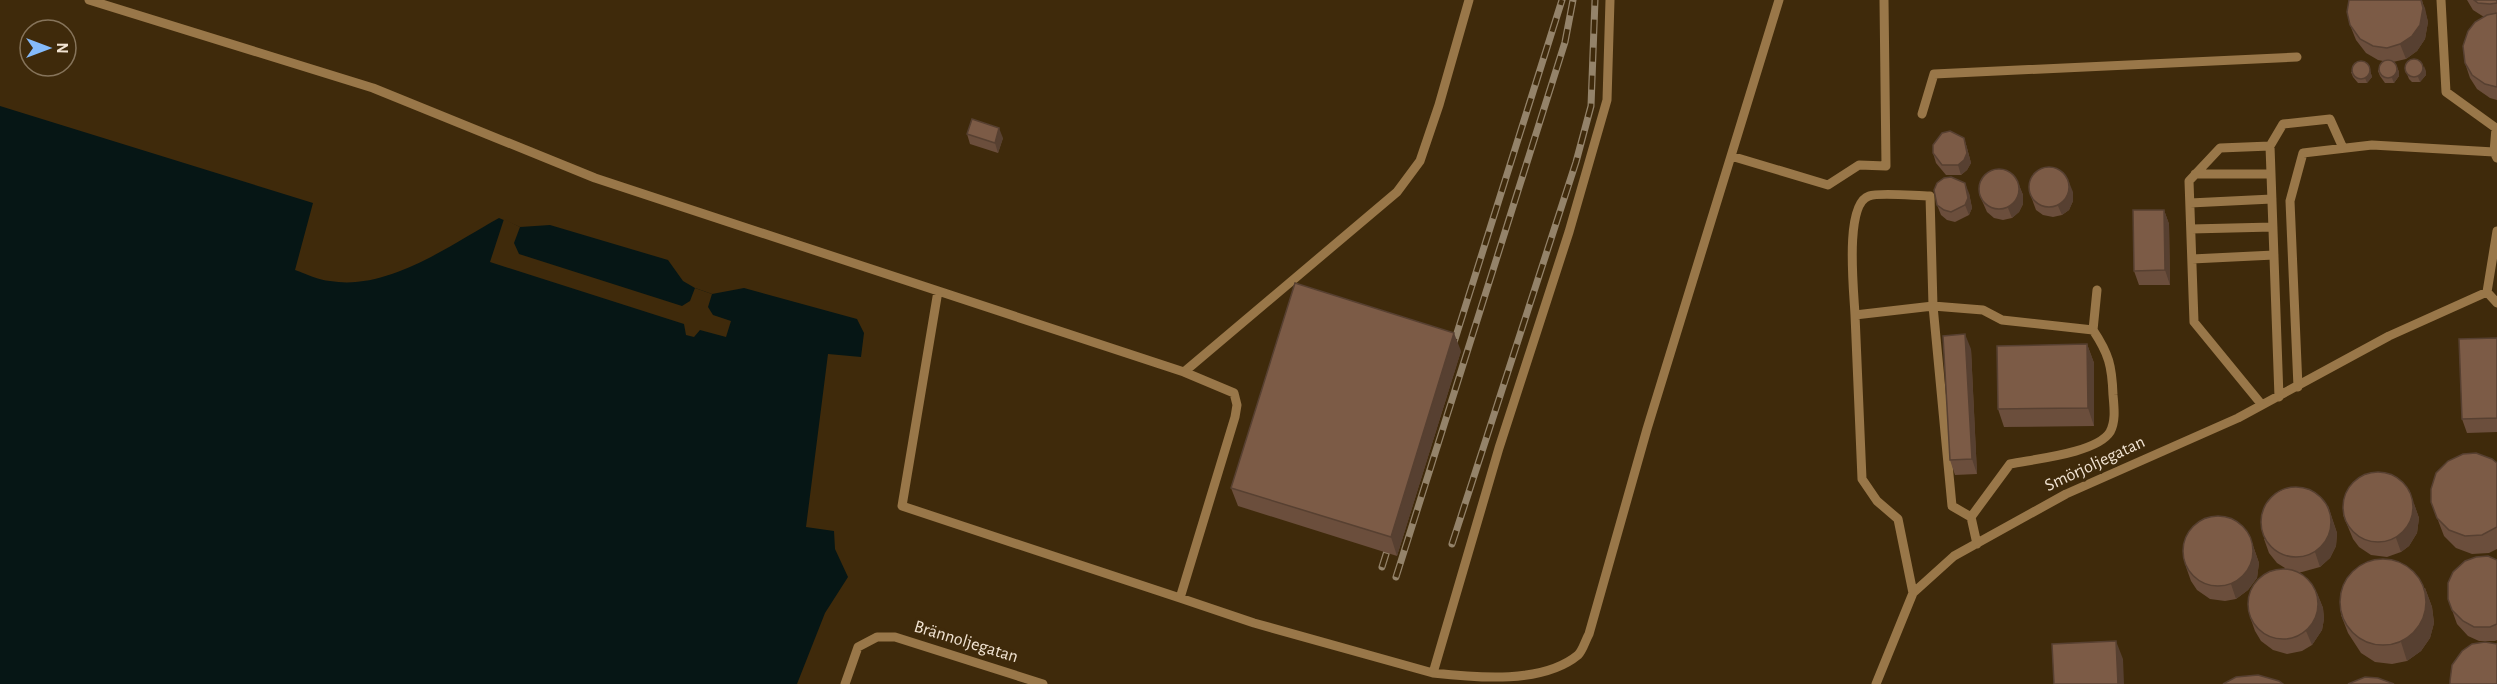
<svg xmlns="http://www.w3.org/2000/svg" width="2497" height="684" viewBox="0 0 2497 684" font-family="'Alegreya Sans',sans-serif">
	<rect width="100%" height="100%" fill="#3f2a0b"/>
	<!-- water -->
	<path fill="#061615" d="M0 106 313 203 295 270C306 274 319 280 330 281 388 291 450 245 499 218L520 227 550 225 668 260 683 281 695 288 712 294 744 288 857 319 864 333 861 357 828 354 806 527 834 531 835 549 848 577 825 613 797 684H0Z"/>
	<!-- pier -->
	<path fill="#3f2a0b" d="M504 219 520 227 514 243 519 254 682 306 690 301 695 288 712 294 708 307 713 315 731 321 726 337 700 330 694 337 686 335 684 324 490 262Z"/>
	<g fill="none" stroke-linecap="round" stroke-linejoin="round">
		<!-- lane -->
		<path stroke="#997749" stroke-width="9" d="M89 0 373 88 595 178 1184 372 1397 192 1420 161 1439 105 1469 0
			M1779 0 1731 156 1828 185 1859 165 1886 166 1884 0
			M2441 0 2446 92 2496 128 2494 152
			M1922 114 1934 74 2297 57
			M2270 146 2279 397
			M2195 174H2271
			M2190 203 2272 199
			M2191 229 2273 227
			M2192 259 2274 255
			M938 291 902 506 1180 598
			M2487 292 2497 231
			M1855 315C1854 292 1844 204 1869 196 1880 192 1916 196 1930 196L1933 306 1855 315 1862 479 1877 501 1898 519 1913 593
			M2093 330 2097 290
			M1184 372 1234 393 1237 405 1235 417 1180 598 1254 623 1433 673 1499 448 1569 232 1607 100 1610 0
			M2298 387 2290 201 2303 153 2372 145 2494 152 2497 158
			M2262 405 2194 322 2189 181 2220 148 2270 146 2283 124 2330 119 2343 148
			M1971 517 1952 506 1933 306 1983 310 2002 320 2093 330C2109 354 2112 366 2113 395 2114 407 2116 421 2110 432 2097 453 2034 459 2010 464L1971 517 1977 544
			M1433 673C1478 678 1543 684 1578 655 1583 650 1585 641 1589 634L1647 429 1731 156
			M845 684 858 647 877 637H895L1043 684
			M1876 684 1913 593 1954 556 2066 494 2238 418 2389 336 2487 292 2497 303"/>
		<defs>
			<path id="rail" d="M1451 352 1562 0
				M1452 544 1576 162 1591 106 1595 0
				M1382 567 1391 538
				M1396 577 1565 42 1573 0"/>
		</defs>
		<!-- rail casing -->
		<use href="#rail" stroke="#94836a" stroke-width="7"/>
		<!-- rail -->
		<use href="#rail" stroke="#3f2a0b" stroke-width="4.5" stroke-dasharray="14" stroke-linecap="butt"/>
	</g>
	<!-- wall -->
	<path fill="#6b4e3c" d="M2349 0H2422L2428 22 2425 39 2417 51 2406 59 2393 62 2397 67 2399 72V76L2394 83H2385L2380 76 2378 71 2383 61 2378 60 2366 53 2356 40 2350 25Z
		M2467 0H2497V100L2490 98 2477 89 2470 78 2465 63 2484 17 2473 10Z
		M2368 64 2372 77 2367 83H2358L2353 77 2351 72Z
		M2426 71V75L2420 82H2412L2409 79 2407 74Z
		M967 134 1003 138 998 153 970 144Z
		M1964 138 1967 148 1971 163 1967 170 1961 175H1946L1936 163 1933 153Z
		M2019 185 2023 195V204L2019 212 2012 218 2003 220 1994 218 1987 212 1979 194Z
		M2029 191 2073 192V201L2069 210 2062 215 2053 217 2043 215 2036 210Z
		M1969 193 1972 208 1969 215 1955 222 1947 220 1941 215 1937 205Z
		M2164 210 2169 224 2170 285H2139L2134 271Z
		M2497 338V432L2467 433 2462 419Z
		M2087 344 2094 363V426L2004 427 1998 409Z
		M1971 349 1977 474 1955 475 1950 460Z
		M1461 351 1397 556 1238 506 1231 488Z
		M2497 463V549L2489 553 2472 554 2456 548 2444 536 2431 502Z
		M2414 504 2419 518 2417 533 2409 546 2401 552 2387 557 2371 555 2359 547 2353 539 2343 515Z
		M2328 506 2337 533 2336 546 2330 558 2320 567 2302 572H2300L2317 593 2323 608 2324 619 2322 630 2312 645 2302 651 2287 654 2273 650 2261 641 2255 631 2250 617 2285 568 2277 563 2269 553 2264 539Z
		M2249 534 2259 563 2257 578 2248 590 2236 599 2225 601 2210 599 2197 590 2191 581 2186 567Z
		M2497 560V640L2495 641H2479L2468 636 2457 624 2448 599Z
		M2425 588 2432 607 2434 623 2430 638 2421 651 2407 661 2392 664 2375 662 2361 653 2348 633 2341 615Z"/>
	<!-- shaded-wall -->
	<path fill="#574031" d="M2421 0 2425 8 2428 22 2425 39 2417 51 2406 59 2400 44Z
		M2368 64 2372 77 2367 83 2365 78Z
		M2424 66 2426 71V75L2420 82 2418 77Z
		M2397 67 2399 72V76L2394 83 2392 78Z
		M999 128 1003 138 998 153 995 143Z
		M1964 138 1967 148 1971 163 1967 170 1961 175 1958 165Z
		M2069 182 2073 192V201L2069 210 2062 215 2058 206Z
		M1965 183 1969 193 1972 208 1969 215 1965 205Z
		M2019 185 2023 195V204L2019 212 2012 218 2008 208Z
		M2164 210 2169 224 2170 285 2165 270Z
		M1454 333 1461 351 1397 556 1391 537Z
		M1965 334 1971 349 1977 474 1972 459Z
		M2087 344 2094 363V426L2088 408Z
		M2409 489 2419 518 2417 533 2409 546 2401 552 2396 538Z
		M2328 506 2337 533 2336 546 2330 558 2320 567 2315 552Z
		M2249 534 2259 563 2257 578 2248 590 2236 599 2231 584Z
		M2425 588 2432 607 2434 623 2430 638 2421 651 2407 661 2401 642Z
		M2317 593 2323 608 2324 619 2322 630 2312 645 2306 631Z
		M2116 641 2123 659 2124 684H2118Z"/>
	<!-- building -->
	<path fill="#7c5b46" stroke="#574031" stroke-width="1.5" d="M2349 0H2421L2423 8 2420 25 2412 36 2400 44 2387 48 2373 46 2360 39 2350 25 2347 12Z
		M2474 0H2497V3L2490 4 2478 3Z
		M2497 13V87L2485 84 2472 75 2465 63 2463 46 2468 31 2475 22 2487 15Z
		M2405 68a9 9 0 1 1 18 0a9 9 0 1 1-18 0Z
		M2379 69a9 9 0 1 1 18 0a9 9 0 1 1-18 0Z
		M2352 70a9 9 0 1 1 18 0a9 9 0 1 1-18 0Z
		M972 119 999 128 995 143 967 134Z
		M1950 131 1964 138 1967 153 1964 160 1958 165H1942L1933 153V145L1942 133Z
		M2029 187a20 20 0 1 1 40 0a20 20 0 1 1-40 0Z
		M1979 189a20 20 0 1 1 40 0a20 20 0 1 1-40 0Z
		M1951 177 1965 183 1968 198 1965 205 1951 212 1944 210 1937 205 1934 190 1937 183 1944 178Z
		M2133 210H2164L2165 270 2134 271Z
		M1295 283 1454 333 1391 537 1231 488Z
		M1965 334 1972 459 1950 460 1943 336Z
		M2497 338V418L2462 419 2459 339Z
		M2087 344 2088 408 1998 409 1997 346Z
		M2476 453 2492 459 2497 463V527L2482 535 2465 536 2449 530 2437 518 2431 502V489L2436 473 2448 461 2463 454Z
		M2343 507a35 35 0 1 1 70 0a35 35 0 1 1-70 0Z
		M2261 522a35 35 0 1 1 70 0a35 35 0 1 1-70 0Z
		M2183 551a35 35 0 1 1 70 0a35 35 0 1 1-70 0Z
		M2488 556 2497 560V624L2490 627H2474L2463 621 2452 610 2448 599V583L2453 572 2465 561 2476 557Z
		M2340 602a43 43 0 1 1 86 0a43 43 0 1 1-86 0Z
		M2248 604a35 35 0 1 1 70 0a35 35 0 1 1-70 0Z
		M2116 641 2118 684H2054L2052 644Z
		M2485 642 2497 644V684H2450V681L2452 665 2462 651 2472 644Z
		M2258 675 2279 681 2283 684H2223L2236 677Z
		M2365 677 2378 678 2394 684H2348Z"/>
	<g text-anchor="middle" dominant-baseline="central" stroke-width="6" stroke-linejoin="round" paint-order="stroke">
		<!-- street labels -->
		<g font-size="18" fill="#f1e3d2" stroke="#3f2a0b">
			<text transform="translate(2095 464) rotate(-25)">Smörjoljegatan</text>
			<text transform="translate(966 642) rotate(17)">Brännoljegatan</text>
		</g>
	</g>
	<!-- north arrow -->
	<g transform="translate(48 48) rotate(90)"><circle r="28" fill="#3f2a0b" stroke="#86745b" stroke-width="1.5"/>
	<path d="M0-4.5L10 22L0 15L-10 22Z" fill="#85bbfb"/>
	<text y="-9" font-size="16" font-weight="bold" text-anchor="middle" fill="#f1e3d2">N</text>
	</g>
</svg>
